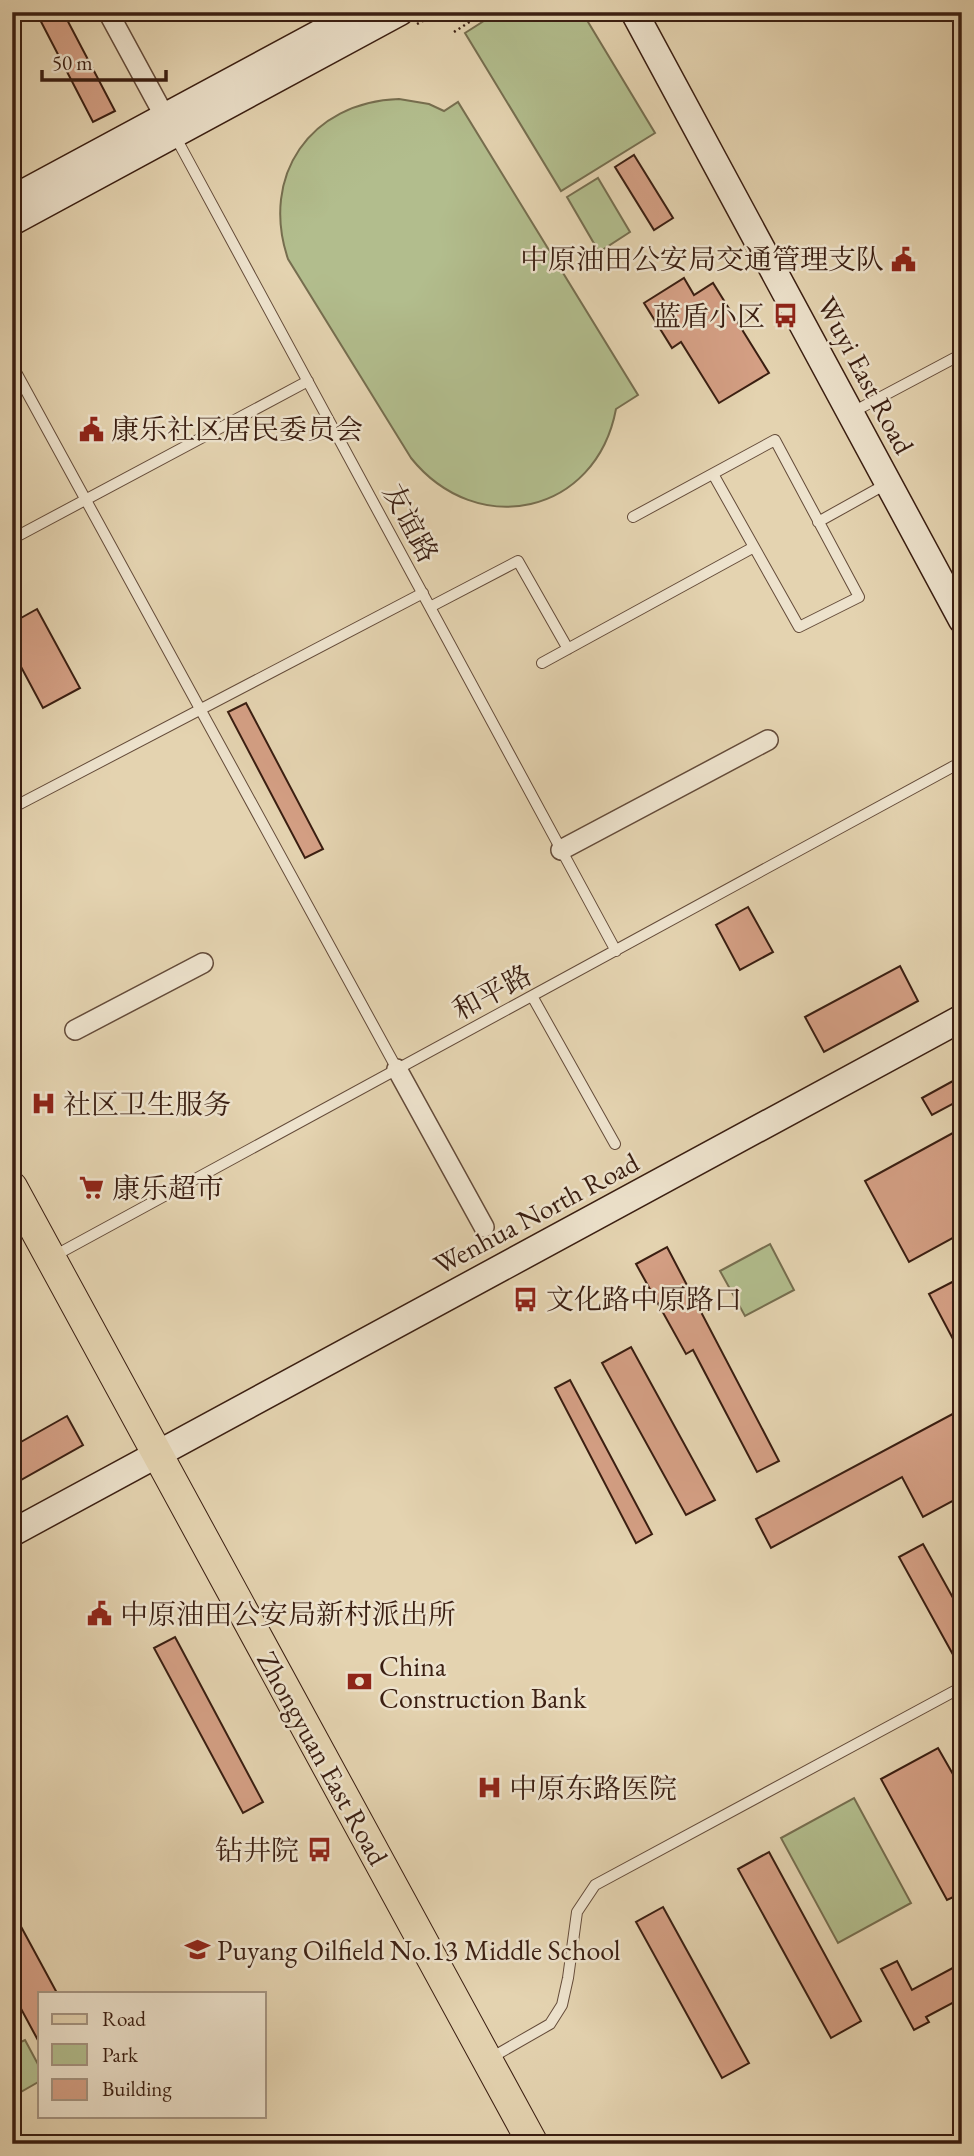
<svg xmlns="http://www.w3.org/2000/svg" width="974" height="2156" viewBox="0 0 974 2156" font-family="'EB Garamond','Noto Serif SC',serif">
	<rect width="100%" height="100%" fill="#e4d3b0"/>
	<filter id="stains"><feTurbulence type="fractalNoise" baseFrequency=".00286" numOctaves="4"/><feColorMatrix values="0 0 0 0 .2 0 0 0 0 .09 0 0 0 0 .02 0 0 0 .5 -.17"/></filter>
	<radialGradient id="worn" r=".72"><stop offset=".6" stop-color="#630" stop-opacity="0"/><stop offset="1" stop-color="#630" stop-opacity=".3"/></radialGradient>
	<!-- green -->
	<path fill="#b2bd8d" stroke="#766e4f" stroke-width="2" d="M498 12H582L655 133 561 191 465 33Z
		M399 99 429 104 444 111 458 102 638 395 616 409C596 515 477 540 411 458L288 259C260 176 310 102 399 99Z
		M598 178 630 232 599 252 567 197Z
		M770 1244 794 1290 745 1316 720 1271Z
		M854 1798 911 1903 838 1943 781 1838Z
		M25 2040 40 2068V2081L12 2097V2046Z"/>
	<!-- building -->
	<path fill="#d49f84" stroke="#3a1e11" stroke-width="2" d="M36 12H63L115 111 93 122Z
		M634 155 673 218 654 230 615 167Z
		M684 278 694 295 713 283 769 373 719 403 681 342 672 348 644 303Z
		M37 609 80 688 43 708 12 650V623Z
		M246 703 323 849 305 858 228 712Z
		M748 907 773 952 740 970 716 925Z
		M900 966 918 1001 824 1052 805 1017Z
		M962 1076V1099L932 1115 922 1098Z
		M962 1128V1233L909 1262 865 1181Z
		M667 1247 779 1461 757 1472 693 1350 686 1354 636 1264Z
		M962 1277V1356L929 1294Z
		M631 1347 715 1500 686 1515 602 1363Z
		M570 1380 652 1534 636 1543 555 1388Z
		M962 1409V1496L923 1517 902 1477 771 1548 756 1519Z
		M67 1416 83 1445 12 1485V1447Z
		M923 1544 962 1614V1671L899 1557Z
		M175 1637 263 1802 243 1813 154 1648Z
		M938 1748 962 1790V1893L947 1900 881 1779Z
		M769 1852 861 2021 831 2038 738 1869Z
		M663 1907 749 2063 722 2078 636 1922Z
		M12 1910 57 1993H40V2044L12 1992Z
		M897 1961 912 1990 962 1963V1998L926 2017 929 2022 914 2030 881 1969Z"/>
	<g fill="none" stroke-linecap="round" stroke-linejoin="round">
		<defs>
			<path id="lane" d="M175 136 616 951
				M12 365 397 1069
				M851 413 962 354
				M633 517 775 440 859 597 799 627 713 474
				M818 522 888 483
				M12 539 308 381
				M430 607 518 561 568 649
				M542 663 754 547
				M12 808 423 593
				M532 996 615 1144
				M54 1256 954 766
				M489 2059 550 2024 562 2005 568 1978 577 1912 595 1885 962 1687"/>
			<path id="street" d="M108 12 165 117
				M561 850 768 740
				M75 1030 203 963
				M397 1069 484 1227"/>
			<path id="secondary" d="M634 12 962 620
				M12 199 359 12
				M12 222 400 12
				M12 1533 962 1018"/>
			<path id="primary" d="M12 1187 533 2144"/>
		</defs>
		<!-- lane casing -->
		<use href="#lane" stroke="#644b39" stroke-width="12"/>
		<!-- street casing -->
		<use href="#street" stroke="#644b39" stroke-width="22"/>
		<!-- secondary casing -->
		<use href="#secondary" stroke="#3a1e11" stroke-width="29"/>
		<!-- primary casing -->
		<use href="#primary" stroke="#3a1e11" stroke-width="32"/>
		<!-- path -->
		<path stroke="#3a1e11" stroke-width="2.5" stroke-dasharray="2 3.5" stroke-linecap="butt" d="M417 24 440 12
			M454 32 471 21 470 12"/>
		<!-- lane -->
		<use href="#lane" stroke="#ede2cc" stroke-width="10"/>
		<!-- street -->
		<use href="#street" stroke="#ede2cc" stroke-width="19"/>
		<!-- secondary -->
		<use href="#secondary" stroke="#ede2cc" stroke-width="26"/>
		<!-- primary -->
		<use href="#primary" stroke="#e4d3b0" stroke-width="30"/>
	</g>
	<!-- icons -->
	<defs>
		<symbol id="civic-bare" viewBox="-9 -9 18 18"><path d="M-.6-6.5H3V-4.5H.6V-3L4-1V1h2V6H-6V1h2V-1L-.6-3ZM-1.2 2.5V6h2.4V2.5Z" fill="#8f2418" stroke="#ede2cc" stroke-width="2.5" paint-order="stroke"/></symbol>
		<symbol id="bus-bare" viewBox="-9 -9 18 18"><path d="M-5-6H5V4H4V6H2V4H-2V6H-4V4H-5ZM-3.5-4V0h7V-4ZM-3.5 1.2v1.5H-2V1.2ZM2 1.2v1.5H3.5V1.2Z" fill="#8f2418" stroke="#ede2cc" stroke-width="2.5" paint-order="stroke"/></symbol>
		<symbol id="hospital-bare" viewBox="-9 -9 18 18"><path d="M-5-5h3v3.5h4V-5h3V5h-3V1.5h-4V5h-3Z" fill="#8f2418" stroke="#ede2cc" stroke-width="2.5" paint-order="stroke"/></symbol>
		<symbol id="supermarket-bare" viewBox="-9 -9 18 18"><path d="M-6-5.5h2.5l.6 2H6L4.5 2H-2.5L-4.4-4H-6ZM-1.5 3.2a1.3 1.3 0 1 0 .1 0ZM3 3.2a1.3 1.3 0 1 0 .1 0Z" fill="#8f2418" stroke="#ede2cc" stroke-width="2.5" paint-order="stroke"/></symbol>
		<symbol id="bank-bare" viewBox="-9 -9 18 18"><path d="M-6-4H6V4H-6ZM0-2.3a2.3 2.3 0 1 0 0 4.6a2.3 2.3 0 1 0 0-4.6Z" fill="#8f2418" stroke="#ede2cc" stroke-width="2.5" paint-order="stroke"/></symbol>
		<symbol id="school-bare" viewBox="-9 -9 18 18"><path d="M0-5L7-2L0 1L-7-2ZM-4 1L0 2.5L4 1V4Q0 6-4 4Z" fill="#8f2418" stroke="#ede2cc" stroke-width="2.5" paint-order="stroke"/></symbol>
	</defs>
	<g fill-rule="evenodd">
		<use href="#civic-bare" x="886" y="242" width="35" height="35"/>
		<use href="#bus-bare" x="768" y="298" width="35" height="35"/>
		<use href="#civic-bare" x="74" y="412" width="35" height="35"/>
		<use href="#hospital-bare" x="26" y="1086" width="35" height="35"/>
		<use href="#supermarket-bare" x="74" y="1170" width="35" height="35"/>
		<use href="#bus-bare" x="508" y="1282" width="35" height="35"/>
		<use href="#civic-bare" x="82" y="1596" width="35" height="35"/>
		<use href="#bank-bare" x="342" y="1664" width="35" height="35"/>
		<use href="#hospital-bare" x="472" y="1770" width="35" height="35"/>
		<use href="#bus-bare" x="302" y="1832" width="35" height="35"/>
		<use href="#school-bare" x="180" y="1932" width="35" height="35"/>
	</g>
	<g text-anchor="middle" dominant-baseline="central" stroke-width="5" stroke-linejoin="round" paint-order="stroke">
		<!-- poi labels -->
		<g font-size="28" fill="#3a1e11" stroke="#ede2cc" text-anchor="start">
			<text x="884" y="259" text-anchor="end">中原油田公安局交通管理支队</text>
			<text x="765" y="316" text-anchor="end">蓝盾小区</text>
			<text x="111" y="429">康乐社区居民委员会</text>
			<text x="63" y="1104">社区卫生服务</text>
			<text x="112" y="1188">康乐超市</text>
			<text x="546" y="1299">文化路中原路口</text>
			<text x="120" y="1614">中原油田公安局新村派出所</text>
			<text x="379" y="1666">China<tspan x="379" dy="32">Construction Bank</tspan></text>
			<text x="509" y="1788">中原东路医院</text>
			<text x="299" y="1850" text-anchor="end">钻井院</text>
			<text x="217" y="1950">Puyang Oilfield No.13 Middle School</text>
		</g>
		<!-- street labels -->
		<g font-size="28" fill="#3a1e11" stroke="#ede2cc">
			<text transform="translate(866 375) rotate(62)">Wuyi East Road</text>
			<text transform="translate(411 523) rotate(62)">友谊路</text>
			<text transform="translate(492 992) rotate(-28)">和平路</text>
			<text transform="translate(536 1213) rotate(-28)">Wenhua North Road</text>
			<text transform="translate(323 1758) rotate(61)">Zhongyuan East Road</text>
		</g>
	</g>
	<!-- margin -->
	<rect width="974" height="2156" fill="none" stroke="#e4d3b0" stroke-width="42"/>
	<rect x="14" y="14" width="946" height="2128" fill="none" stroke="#3a1e11" stroke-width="3.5"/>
	<rect x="21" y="21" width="932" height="2114" fill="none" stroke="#3a1e11" stroke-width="2"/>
	<!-- legend -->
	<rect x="38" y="1992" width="228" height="126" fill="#ede2cc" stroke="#a59481" stroke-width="2"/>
	<rect x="52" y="2014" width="35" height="10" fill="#e4d3b0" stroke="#a59481" stroke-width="2"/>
	<text x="102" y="2026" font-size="21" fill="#3a1e11">Road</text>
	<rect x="52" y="2044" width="35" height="21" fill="#b2bd8d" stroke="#a59481" stroke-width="2"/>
	<text x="102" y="2062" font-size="21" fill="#3a1e11">Park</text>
	<rect x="52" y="2079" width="35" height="21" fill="#d49f84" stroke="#a59481" stroke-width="2"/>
	<text x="102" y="2096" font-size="21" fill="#3a1e11">Building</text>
	<!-- scale -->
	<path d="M42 70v10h124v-10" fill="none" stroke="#3a1e11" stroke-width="3.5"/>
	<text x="52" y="70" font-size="21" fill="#3a1e11" stroke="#ede2cc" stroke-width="5" paint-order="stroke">50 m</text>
	<rect width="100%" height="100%" filter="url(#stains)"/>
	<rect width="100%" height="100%" fill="url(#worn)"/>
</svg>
